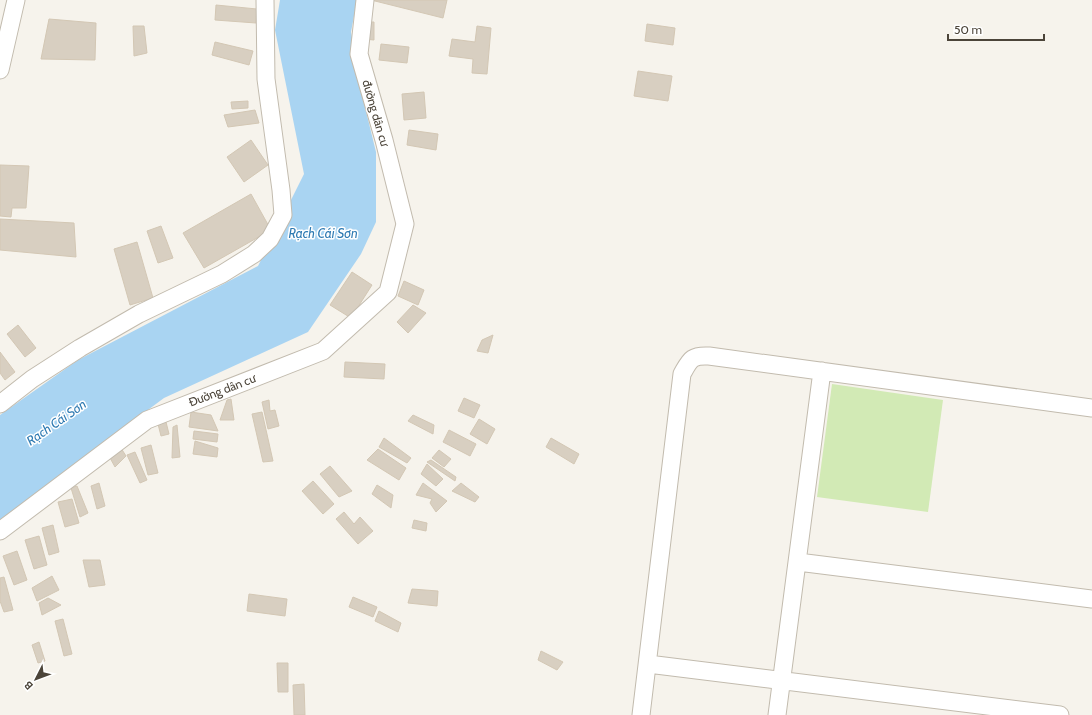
<svg xmlns="http://www.w3.org/2000/svg" width="1092" height="715" viewBox="0 0 1092 715" font-family="Cabin,sans-serif">
	<rect width="100%" height="100%" fill="#f6f3ec"/>
	<!-- green -->
	<path fill="#d2eab5" d="M832 384 943 400 928 512 817 497Z"/>
	<!-- water -->
	<path fill="#a9d4f2" d="M280 0H357L351 32 361 91 376 152V222L361 254 308 332 164 398 0 520V415L78 360 258 266 304 174 275 30Z"/>
	<!-- building -->
	<path fill="#d8cfc1" stroke="#d3c7b4" d="M371 0H447L443 18Z
		M216 5 257 9 256 23 215 20Z
		M49 19 96 23 95 60 41 59Z
		M364 22H374V40L364 39Z
		M647 24 675 28 673 45 645 41Z
		M133 26H144L147 53 134 56Z
		M477 26 491 28 487 74 472 73 473 59 449 56 452 39 475 42Z
		M215 42 253 51 249 65 212 55Z
		M381 44 409 47 407 63 379 60Z
		M638 71 672 76 668 101 634 96Z
		M424 92 426 118 404 120 402 94Z
		M248 101V108L232 109 231 102Z
		M255 110 259 123 228 127 224 115Z
		M409 130 438 134 436 150 407 145Z
		M251 140 268 165 244 182 227 157Z
		M0 165 29 166 26 208H12L11 217 0 216Z
		M251 194 271 230 204 268 183 233Z
		M0 219 74 223 76 257 0 250Z
		M161 226 173 258 158 263 147 231Z
		M137 242 153 298 130 305 114 249Z
		M352 272 372 285 351 318 330 305Z
		M404 281 424 290 418 305 398 296Z
		M413 305 426 313 408 333 397 322Z
		M18 325 36 348 25 357 7 334Z
		M493 335 488 353 477 351 482 340Z
		M0 352 15 372 5 380 0 373Z
		M345 362 385 364 384 379 344 377Z
		M464 398 480 405 474 418 458 411Z
		M231 399 234 420H220L227 400Z
		M269 400 270 411 275 410 279 426 268 429 262 402Z
		M191 412 211 415 218 431 189 427Z
		M262 412 273 461 263 462 252 414Z
		M413 415 434 425 433 434 408 421Z
		M165 418 169 434 161 436 157 420Z
		M479 419 495 429 487 444 470 434Z
		M177 425 180 457 172 458 173 427Z
		M449 430 476 444 470 456 443 442Z
		M194 431 218 434 217 442 193 439Z
		M384 438 411 458 407 463 379 447Z
		M551 438 579 454 574 464 546 447Z
		M195 441 218 448 217 457 193 454Z
		M151 445 158 473 148 475 141 448Z
		M121 448 126 456 115 467 109 456Z
		M378 449 406 468 399 480 367 460Z
		M439 450 451 459 444 467 432 458Z
		M135 452 147 480 140 483 127 455Z
		M431 460 456 477 455 481 427 462Z
		M427 464 443 479 436 486 421 474Z
		M330 466 352 491 339 497 320 474Z
		M313 481 334 504 323 514 302 491Z
		M99 483 105 506 97 509 91 486Z
		M423 483 447 501 436 512 430 503 432 499 416 495Z
		M461 483 479 497 475 502 452 491Z
		M377 485 393 495 391 508 372 494Z
		M77 486 88 513 80 517 71 488Z
		M72 499 79 523 65 527 58 502Z
		M344 512 354 524 360 517 373 531 358 544 336 519Z
		M414 520 427 523 426 531 412 528Z
		M53 525 59 552 49 555 42 528Z
		M39 536 47 565 34 569 25 540Z
		M17 551 27 580 14 585 3 556Z
		M83 560H100L105 585 89 587Z
		M52 576 59 590 37 601 32 588Z
		M4 577 13 610 4 612 0 601V578Z
		M412 589 438 591 437 606 408 603Z
		M249 594 287 599 285 616 247 611Z
		M353 597 377 607 373 617 349 607Z
		M48 598 61 605 42 615 39 603Z
		M379 611 401 623 398 632 375 621Z
		M63 619 72 654 64 656 55 621Z
		M39 642 45 661 38 663 32 645Z
		M541 651 563 662 557 670 538 660Z
		M277 663H288V692H278Z
		M304 684 305 715H294L293 685Z"/>
	<g fill="none" stroke-linecap="round" stroke-linejoin="round">
		<defs>
			<path id="minor" d="M0 70 16 0
				M0 404 32 379 80 348 139 314 222 274 254 254 270 239 283 215 281 190 266 79 265 0
				M0 531 147 420 323 351 388 292 405 224 384 140 359 54 365 0
				M798 562 1092 599
				M648 664 1060 715
				M641 715 682 374C690 360 691 355 709 356L1092 408
				M777 715 822 371"/>
		</defs>
		<!-- minor casing -->
		<use href="#minor" stroke="#c2bbae" stroke-width="19"/>
		<!-- minor -->
		<use href="#minor" stroke="#fff" stroke-width="17"/>
	</g>
	<g text-anchor="middle" dominant-baseline="central" stroke-width="3" stroke-linejoin="round" paint-order="stroke">
		<!-- street labels -->
		<g font-size="12" fill="#4b4439" stroke="#fff">
			<text transform="translate(376 113) rotate(74)">đường dân cư</text>
			<text transform="translate(222 390) rotate(-21)">Đường dân cư</text>
		</g>
		<!-- water labels -->
		<g font-size="13" font-style="italic" fill="#2e7ab2" stroke="#fff">
			<text x="323" y="233">Rạch Cái Sơn</text>
			<text transform="translate(56 422) rotate(-35)">Rạch Cái Sơn</text>
		</g>
	</g>
	<!-- north arrow -->
	<g transform="translate(36 679) rotate(228)" stroke="#ffffff" stroke-width="3" paint-order="stroke">
	<path d="M0-3L7 15L0 10L-7 15Z" fill="#4b4439"/>
	<text y="-6" font-size="11" font-weight="bold" text-anchor="middle" fill="#4b4439">B</text>
	</g>
	<!-- scale -->
	<path d="M948 34v6h96v-6" fill="none" stroke="#4b4439" stroke-width="2"/>
	<text x="954" y="34" font-size="12" fill="#4b4439" stroke="#ffffff" stroke-width="3" paint-order="stroke">50 m</text>
</svg>
